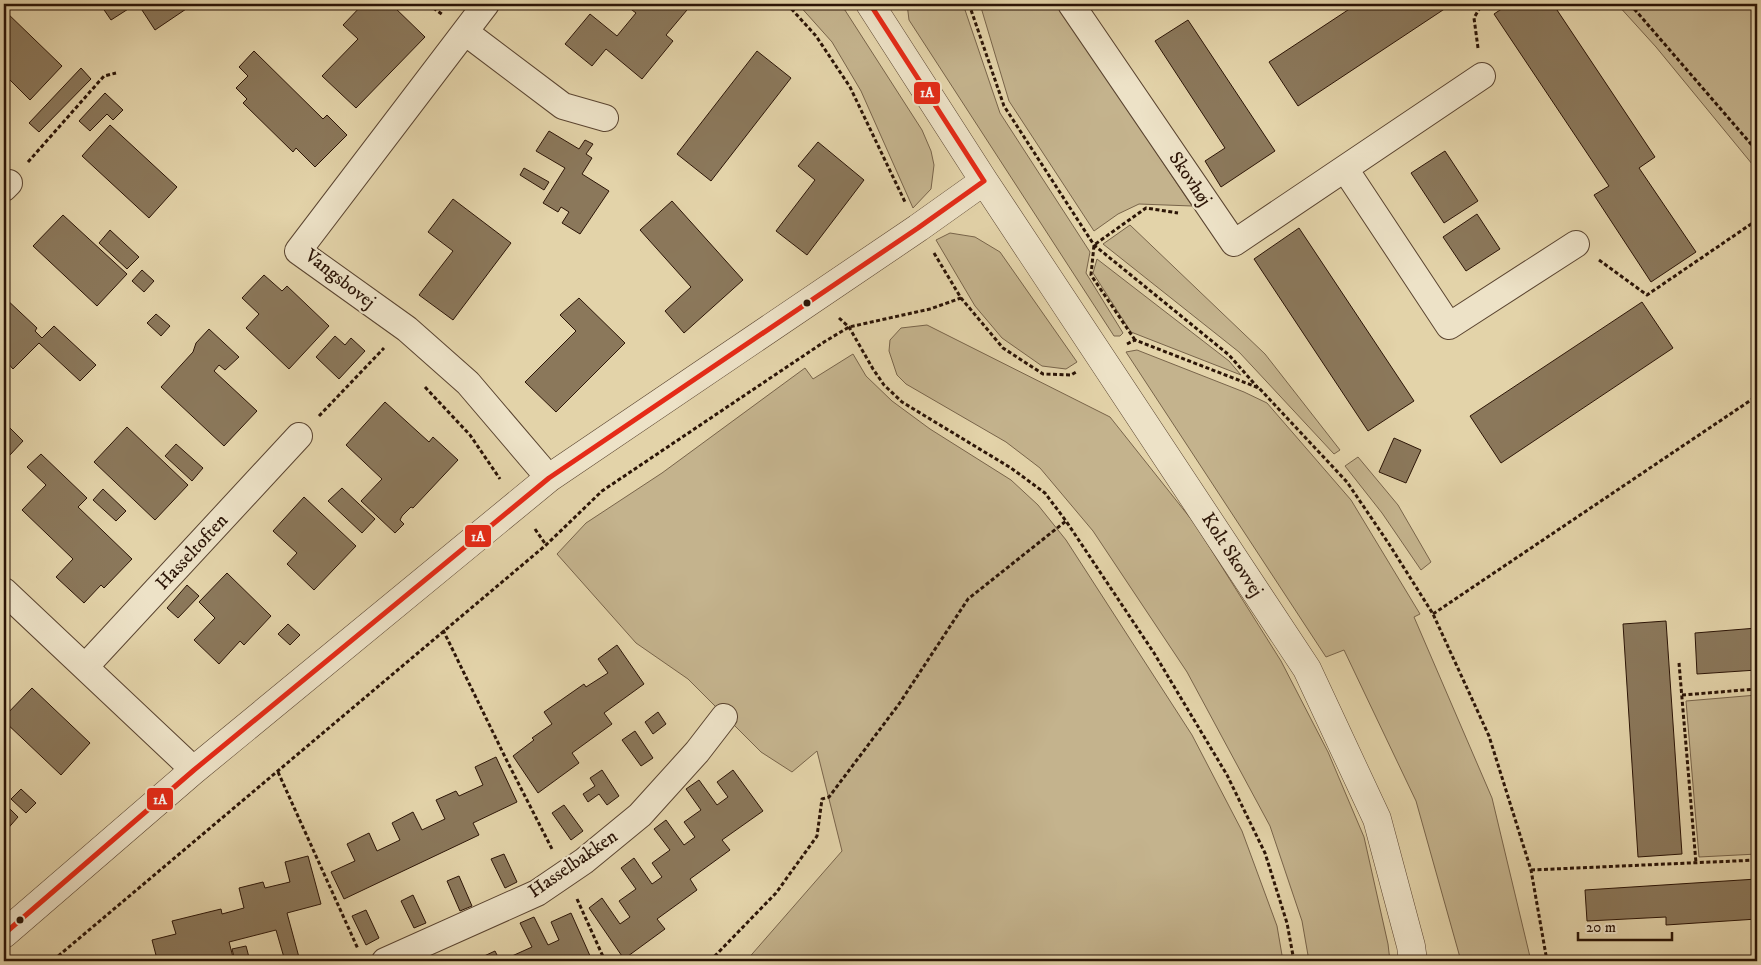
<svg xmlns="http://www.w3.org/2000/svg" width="1761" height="965" viewBox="0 0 1761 965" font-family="'IM FELL DW Pica',serif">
	<rect width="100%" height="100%" fill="#e3d3a9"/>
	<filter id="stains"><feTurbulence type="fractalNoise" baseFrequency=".004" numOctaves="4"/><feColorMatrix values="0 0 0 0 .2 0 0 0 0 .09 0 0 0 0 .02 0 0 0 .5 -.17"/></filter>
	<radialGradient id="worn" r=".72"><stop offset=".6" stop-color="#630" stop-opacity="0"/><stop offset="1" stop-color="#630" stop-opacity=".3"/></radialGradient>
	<!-- green -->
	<path fill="#c4b38d" stroke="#78644a" d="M798 4H841L922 130 931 151 934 165 931 189 913 208 861 91 832 42Z
		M907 4H963L1000 113 1090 252 1086 273 1123 333 1120 336H1114L909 20Z
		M980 4H1057L1192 206 1139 204 1118 214 1094 231 1009 101Z
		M1617 4H1757V170L1656 47Z
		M1130 225 1265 354 1340 450 1334 454 1239 352 1103 244Z
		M950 233 975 237 1000 252 1077 362 1066 369 1042 366 1002 338 975 306 936 240Z
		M1097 259 1229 361 1241 375 1131 332 1093 273Z
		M927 325 1110 417 1195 524 1281 661 1328 752 1364 837 1388 944 1390 961H1309L1302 921 1270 826 1187 672 1093 531 1040 468 1006 442 906 384 897 375 889 351 890 340 901 328Z
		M1137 350 1244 392 1267 403 1351 500 1420 614 1414 617 1492 798 1531 961H1461L1416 801 1344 650 1326 657 1126 352Z
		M853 354 866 376 892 401 930 429 1011 480 1038 505 1066 540 1192 735 1242 831 1277 926 1283 961H746L842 851 817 751 792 772 761 752 688 679 636 643 557 554 586 523 662 473 805 368 813 379Z
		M1358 457 1398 505 1431 562 1421 570 1382 513 1345 466Z
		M1757 695V854L1699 857 1686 701Z"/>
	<!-- building -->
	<path fill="#8b785b" stroke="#2c1507" d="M100 4H136L111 20Z
		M138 4H203L195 9 192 5 155 30Z
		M363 4H391L425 37 356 108 322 76 358 39 343 25Z
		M624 4H692L666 35 673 41 642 79 606 49 592 66 565 44 590 14 617 36 636 13Z
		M1357 4H1452L1298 106 1269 62Z
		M1509 4H1553L1655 157 1639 168 1696 252 1651 282 1594 195 1609 186 1494 14Z
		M4 10 62 66 30 100 4 74Z
		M1188 20 1275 151 1221 187 1205 161 1225 148 1155 41Z
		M254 51 323 119 327 115 347 135 315 167 296 148 293 152 243 103 247 99 236 88 248 76 239 67Z
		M757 51 791 78 711 181 677 154Z
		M81 68 91 79 39 132 29 123Z
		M105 93 123 110 113 120 107 114 90 131 79 121Z
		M110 125 177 187 149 218 82 156Z
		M549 131 579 149 585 140 593 144 586 154 592 158 582 174 609 191 580 234 562 223 569 212 561 207 558 212 543 203 565 168 536 151Z
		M818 142 864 180 807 255 776 231 815 180 798 166Z
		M1445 151 1478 201 1444 223 1411 173Z
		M524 168 549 182 544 190 520 175Z
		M453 199 511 243 453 320 419 295 453 251 428 232Z
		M672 201 743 280 684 333 665 311 691 287 640 230Z
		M1477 214 1500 249 1466 271 1443 237Z
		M63 215 127 274 97 306 33 246Z
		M1299 228 1414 401 1368 431 1254 259Z
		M110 230 139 257 127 269 99 243Z
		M142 270 154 281 144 292 132 281Z
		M264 275 282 291 287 286 329 326 289 369 246 328 259 314 242 298Z
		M4 297 37 328 35 331 42 338 54 326 96 365 80 381 39 343 13 369 6 361 4 364Z
		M579 298 625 343 556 412 525 382 576 331 560 315Z
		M1642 302 1673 348 1501 463 1470 416Z
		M156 314 170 326 161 336 147 323Z
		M209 329 239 357 225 370 219 365 214 371 257 411 224 446 161 387 193 352 196 343Z
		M335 336 345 345 351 338 365 351 339 379 316 357Z
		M385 402 429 442 433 437 458 460 413 508 411 507 402 516 400 520 404 524 395 533 361 501 382 479 346 445Z
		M4 422 23 441 10 455 4 449Z
		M127 427 188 485 155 520 94 462Z
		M1394 438 1421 450 1406 483 1379 472Z
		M176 444 203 468 192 481 165 456Z
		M41 454 87 498 78 507 132 559 104 588 101 585 84 603 56 577 73 559 22 510 46 485 27 467Z
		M342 488 375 519 362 533 328 501Z
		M103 489 126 511 116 521 93 500Z
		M304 497 356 546 314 590 287 564 297 553 273 531Z
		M227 573 271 616 244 645 240 641 219 664 194 640 215 618 199 602Z
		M187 585 199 596 178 618 167 608Z
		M1666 621 1682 854 1638 857 1623 624Z
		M288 624 300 635 290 645 278 634Z
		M1757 628V670L1697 674 1695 633Z
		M617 645 644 684 604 713 612 724 572 753 579 763 538 793 513 756 534 740 532 738 552 724 544 712 584 684 586 687 608 673 598 659Z
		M32 688 90 743 61 775 4 721V717Z
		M658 712 666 724 653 734 645 722Z
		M635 731 653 758 641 766 622 740Z
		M496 757 517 802 473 823 479 835 344 899 331 872 355 861 347 844 369 833 377 851 400 840 392 823 413 812 422 830 445 819 436 800 456 791 459 796 483 785 475 767Z
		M602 770 619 796 607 805 599 794 588 802 583 794 595 786 590 778Z
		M733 770 763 811 722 840 730 850 690 879 697 890 657 919 665 929 624 959 589 908 602 898 620 924 630 917 619 901 636 889 621 868 634 858 652 884 662 877 652 863 670 850 654 829 666 820 684 845 695 837 684 822 701 810 686 789 699 780 717 805 728 797 717 782Z
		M21 789 36 803 26 813 11 799Z
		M4 803 18 817 4 833Z
		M564 805 583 831 571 840 552 813Z
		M504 854 517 882 505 888 491 859Z
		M308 856 321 904 287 913 300 961H285L276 930 229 942 233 957 214 961H150L157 959 152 940 176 934 172 921 221 909 222 914 244 908 239 888 263 882 265 888 290 882 285 862Z
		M459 876 472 906 460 911 447 881Z
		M1757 879V919L1666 925V917L1587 921 1585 890Z
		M413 895 426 923 414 928 401 901Z
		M366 910 379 938 366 945 352 916Z
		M571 913 591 958 584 961H514L512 956 532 947 520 923 534 917 548 945 559 940 551 922Z
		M246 946 250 961H235L232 949Z
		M495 951 500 961H484L482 957Z"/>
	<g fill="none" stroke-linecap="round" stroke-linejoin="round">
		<defs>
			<path id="minor" d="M486 4 298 251 407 329 468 383 549 478
				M1071 4 1234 243 1482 76
				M465 32 563 106 605 118
				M1345 169 1449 326 1576 244
				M4 188 9 183
				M4 591 194 770
				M85 667 299 436
				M385 961 537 893 584 861 640 815 697 752 724 717"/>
			<path id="tertiary" d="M870 4 984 181 1307 669 1377 819 1411 946 1413 961
				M4 934 194 770 549 478 918 228 984 181"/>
		</defs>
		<!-- minor casing -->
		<use href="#minor" stroke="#5a4430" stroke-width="28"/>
		<!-- tertiary casing -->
		<use href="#tertiary" stroke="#5a4430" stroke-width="29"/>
		<!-- path -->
		<path stroke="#2c1507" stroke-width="3" stroke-dasharray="4 2.5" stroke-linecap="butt" d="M428 4 443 15
			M787 4 816 36 850 87 905 202
			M969 4 1004 106 1094 245 1229 355 1258 388
			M1630 4 1757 151
			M1478 48 1474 18 1482 4
			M28 162 104 76 116 73
			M934 253 961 298 1003 348 1043 374 1071 375 1076 372
			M1599 260 1647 295 1757 220
			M839 318 849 327 873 369 884 385 902 402 1011 468 1045 493 1066 521 1154 653 1227 775 1265 853 1287 923 1294 961
			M1135 340 1091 275 1094 245 1146 208 1178 213
			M1127 344 1135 340 1259 388 1347 482 1389 544 1433 614 1489 736 1531 870 1547 961
			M425 387 470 435 500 479
			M319 416 384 348
			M535 529 546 545
			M1433 614 1757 396
			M443 630 507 761 552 849
			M1679 663 1696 863
			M1682 695 1757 689
			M278 772 358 949
			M1531 870 1757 860
			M577 899 605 961
			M54 961 57 957 546 545 602 491 824 342 849 327 930 309 961 298
			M710 961 776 893 817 836 822 799 829 797 899 704 968 599 1066 521"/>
		<!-- minor -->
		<use href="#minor" stroke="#ede2c7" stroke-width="26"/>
		<!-- tertiary -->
		<use href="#tertiary" stroke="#ede2c7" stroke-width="28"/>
		<defs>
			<path id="bus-1" d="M870 4 984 181
				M4 934 194 770 549 478 918 228 984 181"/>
		</defs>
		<!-- bus-1 casing -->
		<use href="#bus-1" stroke="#ede2c7" stroke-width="9"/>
		<!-- bus-1 -->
		<use href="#bus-1" stroke="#e52b18" stroke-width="5"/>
	</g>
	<!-- markers -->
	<g fill="#2c1507" stroke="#ede2c7" stroke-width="2">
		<circle cx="807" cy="303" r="4.5"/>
		<circle cx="20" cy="920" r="4.5"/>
	</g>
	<g text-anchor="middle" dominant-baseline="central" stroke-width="4.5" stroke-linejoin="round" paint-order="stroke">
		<!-- street labels -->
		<g font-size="19" fill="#2c1507" stroke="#ede2c7">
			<text transform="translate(1190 179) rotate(56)">Skovhøj</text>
			<text transform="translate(340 279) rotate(38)">Vangsbovej</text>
			<text transform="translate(192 552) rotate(-47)">Hasseltoften</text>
			<text transform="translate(1232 555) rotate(57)">Kolt Skovvej</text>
			<text transform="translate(573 864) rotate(-35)">Hasselbakken</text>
		</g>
	</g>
	<g stroke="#ede2c7" stroke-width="2">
		<rect x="913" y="81" width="28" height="24" rx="5" fill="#e52b18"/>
		<rect x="464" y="524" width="28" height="24" rx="5" fill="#e52b18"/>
		<rect x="146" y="787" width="28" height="24" rx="5" fill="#e52b18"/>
	</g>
	<g font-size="14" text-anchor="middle" font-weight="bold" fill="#fff">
		<text x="927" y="97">1A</text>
		<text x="478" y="541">1A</text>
		<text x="160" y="804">1A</text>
	</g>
	<!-- margin -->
	<rect width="1761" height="965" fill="none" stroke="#e3d3a9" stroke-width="20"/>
	<rect x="5" y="5" width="1751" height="955" fill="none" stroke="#2c1507" stroke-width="2.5"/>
	<rect x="10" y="10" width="1741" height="945" fill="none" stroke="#2c1507"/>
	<!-- scale -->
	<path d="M1578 932v8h94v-8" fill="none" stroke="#2c1507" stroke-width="2.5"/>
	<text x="1586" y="932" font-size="15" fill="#2c1507" stroke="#ede2c7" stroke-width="4" paint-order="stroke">20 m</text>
	<rect width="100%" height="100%" filter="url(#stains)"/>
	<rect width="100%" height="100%" fill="url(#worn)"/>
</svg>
